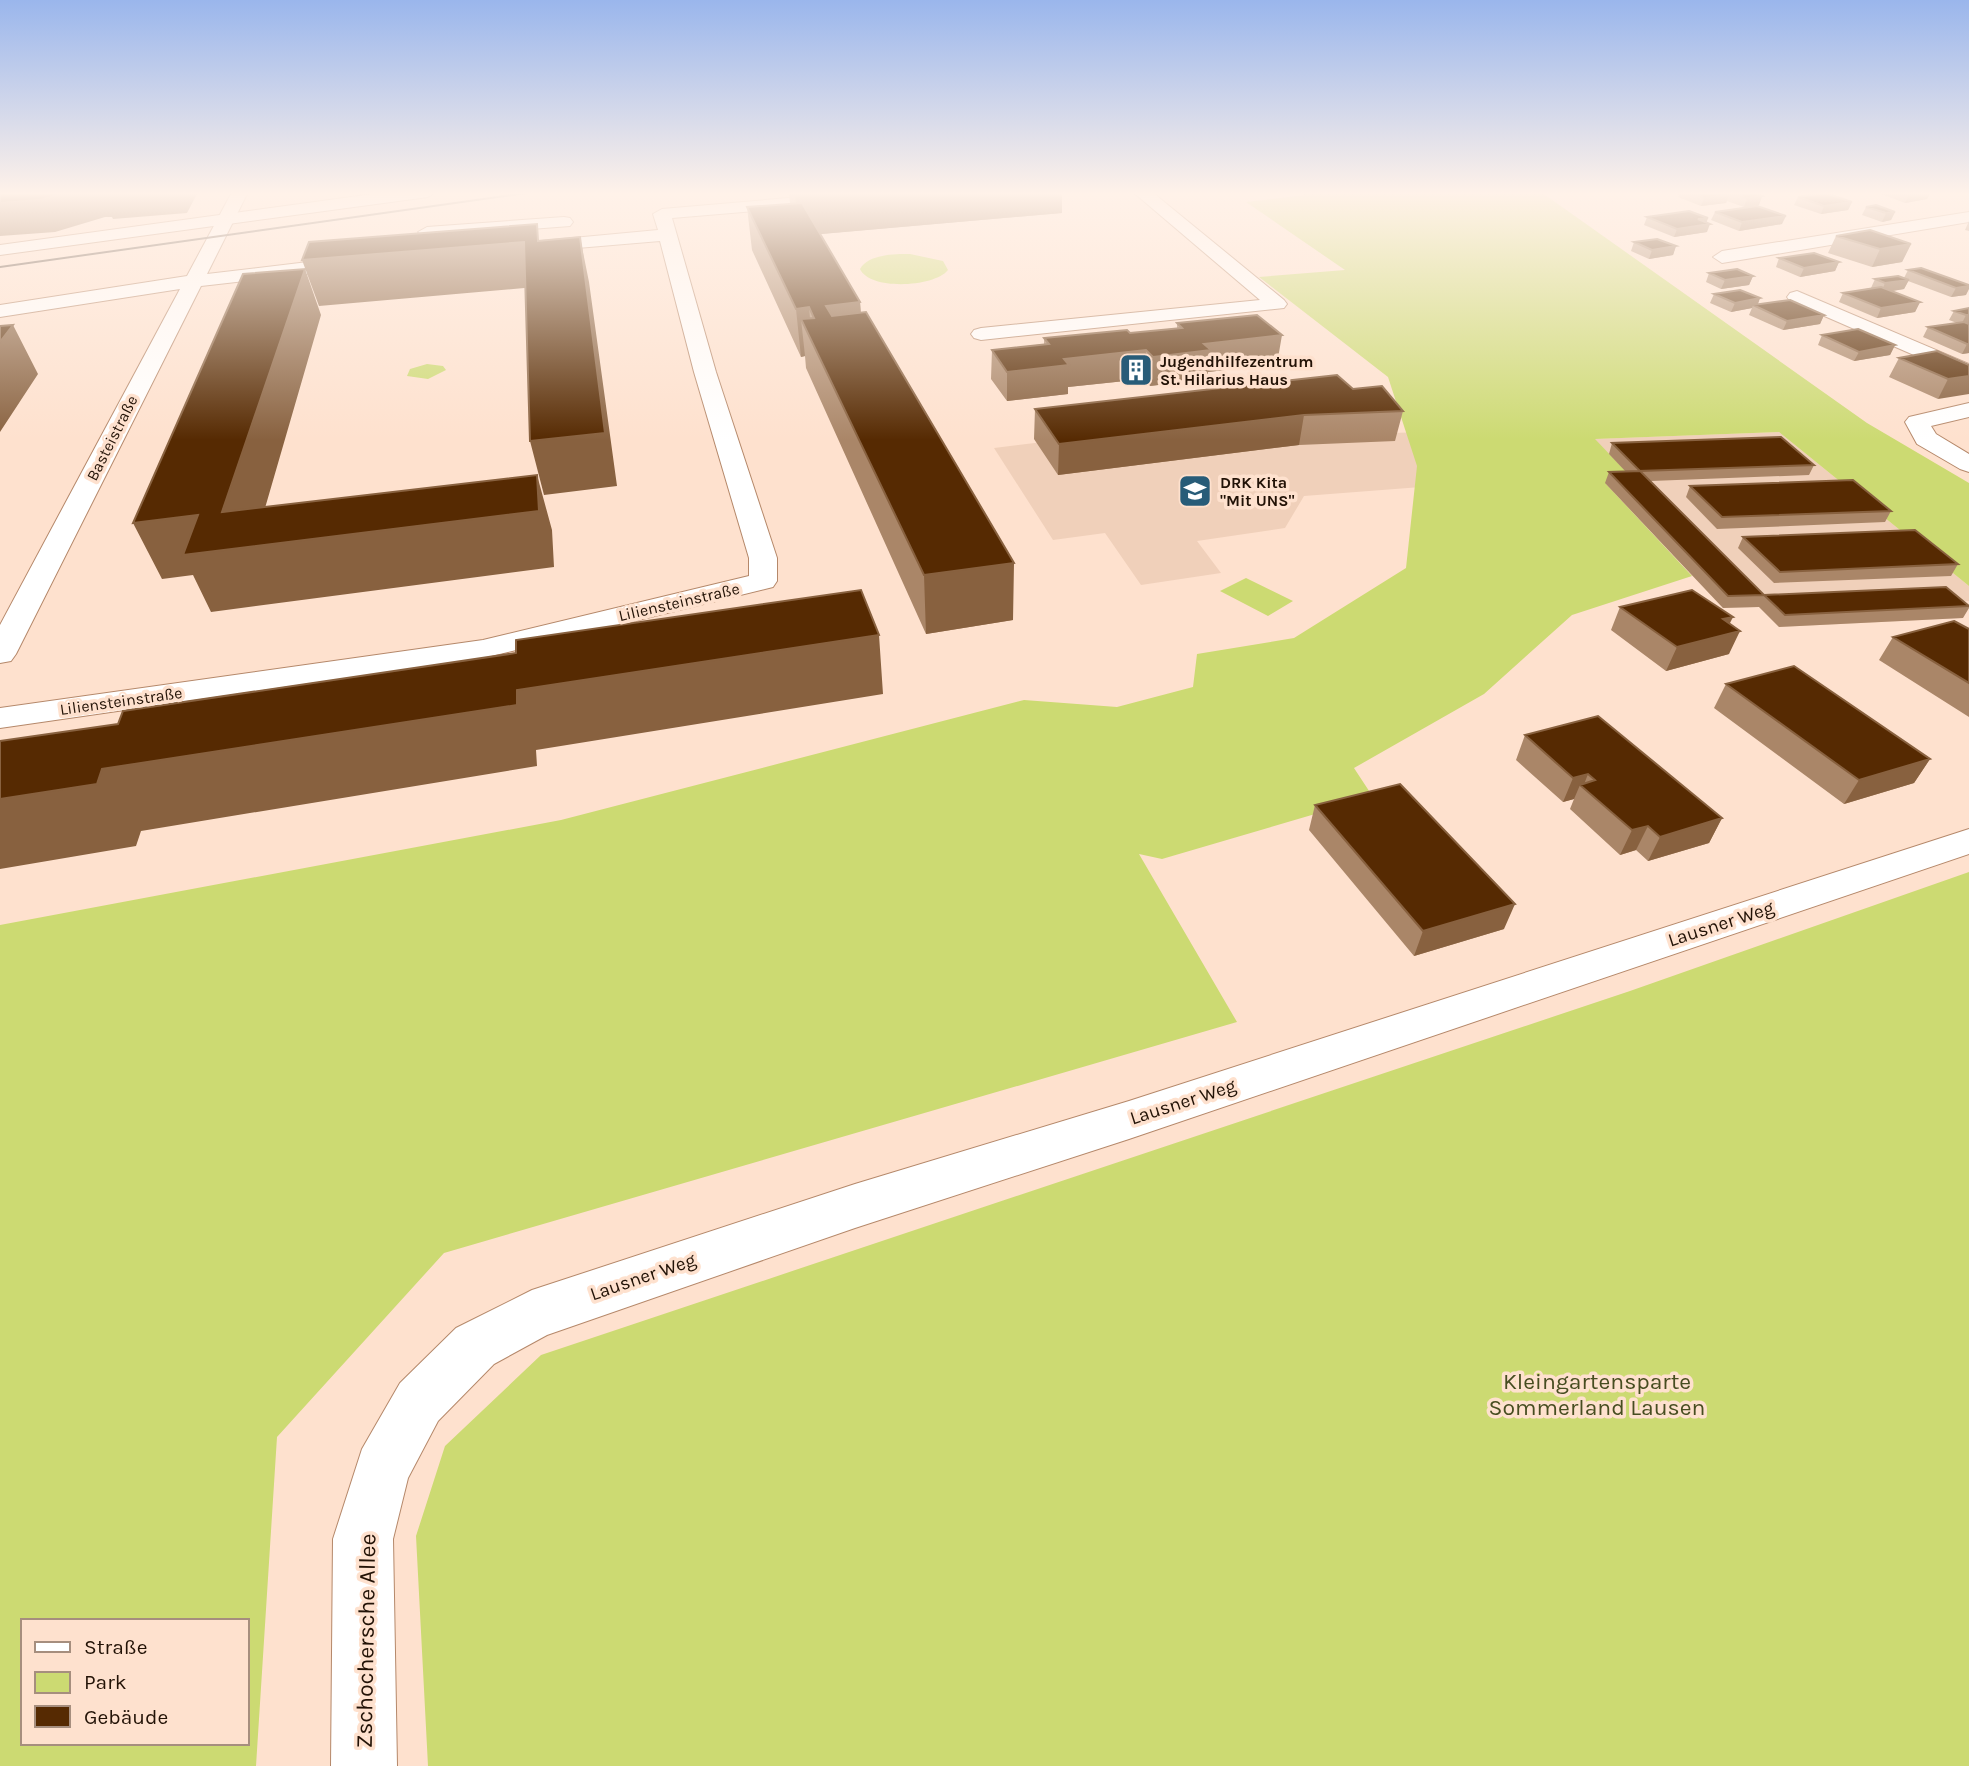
<svg xmlns="http://www.w3.org/2000/svg" width="1969" height="1766" viewBox="0 0 1969 1766" font-family="Karla,sans-serif">
	<rect width="100%" height="100%" fill="#fee1ce"/>
	<!-- built -->
	<path fill="#f0d0ba" d="M1334 407 1389 433 1428 432 1434 486 1304 496 1285 528 1197 541 1221 573 1141 585 1105 533 1053 540 994 448Z
		M1779 432 1969 586V601L1945 603 1963 618 1779 627 1759 607 1723 608 1605 483 1635 481 1594 439Z"/>
	<!-- green -->
	<path fill="#ccda72" fill-rule="evenodd" d="M1302 192H1541L1867 423 1969 483V586L1779 432 1595 439 1636 482 1606 484 1692 576 1572 615 1484 694 1354 768 1373 797 1162 859 1139 854 1237 1022 444 1253 277 1437 256 1766H0V925L561 820 1024 700 1117 707 1193 687 1197 654 1294 638 1406 568 1417 466 1388 377 1259 277 1345 270 1246 202 1305 195ZM23 1621H247V1743H23Z
		M910 254 943 261 948 270C935 287 870 291 860 269 869 254 894 254 910 254Z
		M427 364 443 366 446 370 428 379 407 376 410 369Z
		M1246 578 1293 601 1268 616 1220 591Z
		M1969 872V1766H428L416 1536 445 1446 541 1355 1630 991Z"/>
	<g fill="none" stroke-linecap="round" stroke-linejoin="round">
		<defs>
			<path id="minor" d="M232 192H248L207 274 358 256 367 262 358 268 201 286 16 654 11 661 0 663V625L180 289 0 317V305L187 276Z
				M859 192H932L924 197 672 218 716 372 777 558V581L773 587 483 658 0 728V708L483 640 749 576V558L694 372 660 241 530 252 521 247 530 242 658 230 653 214 662 209Z
				M1133 192H1152L1284 300 1287 304 1284 308 981 340 974 338 971 334 974 330 981 328 1260 300Z
				M1969 212V222L1722 263 1713 257 1722 251Z
				M564 217 570 218 573 222 570 226 427 237 418 232 427 227Z
				M1797 291 1969 364V379L1790 301 1787 297 1790 293Z
				M1969 403V417L1931 426 1936 434 1969 454V472L1960 469 1917 444 1905 422 1909 417Z
				M1969 829V854L1129 1139 855 1228 547 1335 494 1364 438 1421 408 1478 393 1539 397 1766H331L333 1539 362 1449 400 1383 456 1328 532 1290 855 1184 1129 1101Z"/>
			<path id="major" d="M388 192H436L428 197 0 255V245Z"/>
		</defs>
		<!-- minor casing -->
		<use href="#minor" stroke="#b5886a" stroke-width="2"/>
		<!-- major casing -->
		<use href="#major" stroke="#b5886a" stroke-width="2"/>
		<!-- minor -->
		<use href="#minor" fill="#fff" fill-rule="evenodd"/>
		<!-- major -->
		<use href="#major" fill="#fff" fill-rule="evenodd"/>
		<!-- tram -->
		<path stroke="#614d3f" stroke-width="2" d="M0 267 533 192"/>
	</g>
	<!-- wall -->
	<path fill="#aa8668" d="M789 192H1062V213L820 234 860 302 861 313 1013 620 926 634 806 368 805 356 801 357 752 250 747 207 790 204Z
		M1680 192H1724L1727 194 1728 192H1752L1762 196 1759 205 1744 207 1727 201 1726 203 1701 206 1678 197Z
		M1876 192H1931L1927 199 1905 203Z
		M1798 197 1852 202 1848 210 1821 214 1794 205Z
		M1866 207 1895 212 1891 220 1882 222 1862 215Z
		M1715 212 1782 224 1739 231 1711 220Z
		M1647 217 1708 218 1706 222 1707 232 1674 237 1644 225Z
		M1969 221V231L1965 230Z
		M1836 236 1911 244 1902 262 1872 267 1828 253Z
		M1634 242 1676 246 1673 255 1649 259 1631 251Z
		M1779 258 1839 262 1835 271 1800 277 1776 267Z
		M1921 268 1966 295 1951 297 1908 281 1904 289 1891 291 1920 302 1915 312 1877 318 1839 302 1843 293 1871 288 1875 279 1904 278 1908 270Z
		M1709 273 1753 276 1749 285 1721 289 1706 282Z
		M1714 294 1760 298 1757 305 1824 315 1820 324 1783 330 1749 315 1752 308 1731 312 1710 303Z
		M1969 308 1968 324H1969V353L1962 354 1923 337 1928 327 1957 323 1949 320 1954 311Z
		M1177 323 1277 364 1208 372 1207 379 1150 386 1144 379 1068 387V394L1007 401 991 379 992 350 1044 344V338L1130 333 1177 328Z
		M1822 335 1895 345 1890 355 1854 361 1818 345Z
		M1899 358 1969 365 1938 399 1889 377Z
		M1353 389 1403 411 1395 441 1299 445 1058 475 1034 439 1035 409Z
		M1612 443 1814 465 1809 475 1651 481 1764 595 1969 606V608L1963 618 1779 627 1759 607 1723 608 1605 483 1609 472H1626L1609 454Z
		M1690 486 1891 511 1885 522 1717 529 1686 497Z
		M1743 537 1958 564 1951 576 1774 583 1738 548Z
		M1620 607 1730 623 1729 654 1666 671 1611 630Z
		M1969 629V717L1879 660 1893 637Z
		M1726 684 1930 759 1914 783 1844 804 1714 708Z
		M1525 735 1722 818 1709 843 1648 861 1636 850 1620 855 1570 809 1574 799 1563 802 1516 760Z
		M1315 805 1504 929 1414 956 1309 830Z"/>
	<!-- shaded-wall -->
	<path fill="#88613f" d="M69 192H198L187 213 113 219 112 217H105L55 232 0 236V203Z
		M809 192H1062V213L799 236 795 194Z
		M1910 192H1931L1927 199 1905 203Z
		M1729 195 1726 203 1701 206 1704 198Z
		M1762 196 1759 205 1744 207 1747 198Z
		M1852 202 1848 210 1821 214 1824 206Z
		M1895 212 1891 220 1882 222 1886 213Z
		M1786 216 1782 224 1739 231 1742 222Z
		M1708 218 1706 224H1710L1707 232 1674 237 1677 229 1698 219Z
		M580 237 589 282 617 486 544 495 530 441Z
		M524 242 535 287 319 306 302 260Z
		M1911 244 1902 262 1872 267 1880 249Z
		M1676 246 1673 255 1649 259 1652 250Z
		M1839 262 1835 271 1800 277 1804 268Z
		M305 269 321 315 254 546 537 475 552 530 554 567 211 612 193 575 162 579 133 523 222 512Z
		M1753 276 1749 285 1721 289 1725 280Z
		M1909 280 1904 289 1881 293 1885 283Z
		M1969 286V289L1966 295 1951 297 1956 288Z
		M1760 298 1757 307 1753 305 1752 308 1731 312 1735 303Z
		M860 302 863 350 830 354 826 306Z
		M1920 302 1915 312 1877 318 1881 308Z
		M809 307 812 342 801 319 805 356 801 357 796 309Z
		M1824 315 1820 324 1783 330 1787 321Z
		M1966 315H1969V323L1961 325Z
		M13 325 38 374 0 432V342Z
		M1282 335 1277 364 1208 372 1207 379 1150 386 1153 357 1204 344Z
		M1967 344H1969V353L1962 354Z
		M1895 345 1890 355 1854 361 1859 352Z
		M1146 350 1144 379 1068 387V394L1007 401V372L1064 359Z
		M1969 376V394L1938 399 1948 379Z
		M1304 415 1299 445 1058 475 1059 444Z
		M1014 563 1013 620 926 634 924 575Z
		M1733 617 1724 635 1740 631 1729 654 1666 671 1677 647 1723 619Z
		M879 635 883 694 536 750 537 766 141 831 136 846 0 869V799L102 769 517 690Z
		M1930 759 1914 783 1844 804 1859 780Z
		M1588 774 1583 787 1580 785 1574 799 1563 802 1573 778Z
		M1722 818 1709 843 1648 861 1660 837Z
		M1648 826 1636 850 1620 855 1632 830Z
		M1515 904 1504 929 1414 956 1423 931Z"/>
	<!-- building -->
	<path fill="#562a02" stroke="#88613f" stroke-width="2" d="M0 192H69L40 200 0 203Z
		M1691 192H1724L1729 195 1704 198Z
		M1730 192H1752L1762 196 1747 198Z
		M1825 193 1852 202 1824 206 1798 197Z
		M802 203 860 302 826 306 832 316 866 312 1014 563 924 575 801 319 814 318 809 307 796 309 747 207Z
		M1876 205 1895 212 1886 213 1866 207Z
		M1757 206 1786 216 1742 222 1715 212Z
		M1689 211 1708 218 1698 219 1710 224 1677 229 1647 217Z
		M537 224 538 241 580 237 605 433 530 441 524 242 302 260 309 242Z
		M1870 230 1911 244 1880 249 1836 236Z
		M1657 239 1676 246 1652 250 1634 242Z
		M1814 253 1839 262 1804 268 1779 258Z
		M1921 268 1969 285V286L1956 288 1908 270Z
		M305 269 222 512 537 475 539 511 183 555 198 515 133 523 243 274Z
		M1737 269 1753 276 1725 280 1709 273Z
		M1898 276 1909 280 1885 283 1875 279Z
		M1881 287 1920 302 1881 308 1843 293Z
		M1740 290 1760 298 1735 303 1714 294Z
		M1790 300 1824 315 1787 321 1753 305Z
		M1969 308V315H1966L1954 311Z
		M1257 315 1282 335 1204 344 1211 350 1153 357 1146 350 1064 359 1069 365 1007 372 992 350 1049 344 1044 338 1127 330 1130 333 1182 328 1177 323Z
		M1964 322 1969 324V344H1967L1928 327Z
		M13 325 0 342V326Z
		M1858 329 1895 345 1859 352 1822 335Z
		M1937 351 1969 365V376L1948 379 1899 358Z
		M1337 375 1353 389 1382 386 1403 411 1304 415 1059 444 1035 409Z
		M1781 437 1814 465 1640 471 1764 595 1946 587 1969 606 1785 615 1764 595 1728 596 1609 472 1640 471 1612 443Z
		M1853 480 1891 511 1722 517 1690 486Z
		M1915 530 1958 564 1780 572 1743 537Z
		M861 590 879 635 517 690V705L102 769 97 784 0 799V741L118 724 123 711 516 653V640Z
		M1692 590 1733 617 1723 619 1740 631 1677 647 1620 607Z
		M1954 621 1969 629V683L1893 637Z
		M1794 666 1930 759 1859 780 1726 684Z
		M1598 716 1722 818 1660 837 1648 826 1632 830 1580 785 1595 780 1588 774 1573 778 1525 735Z
		M1400 784 1515 904 1423 931 1315 805Z"/>
	<!-- sky -->
	<linearGradient id="sky" x2="0" y2="1"><stop stop-color="#9ab6ec"/><stop offset="0.44" stop-color="#fff2e9"/><stop offset="1" stop-color="#fff2e9" stop-opacity="0"/></linearGradient>
	<rect width="1969" height="440" fill="url(#sky)"/>
	<!-- icons -->
	<defs>
		<symbol id="building-square" viewBox="-11 -11 22 22"><rect x="-9" y="-9" width="18" height="18" rx="4" fill="#285c78" stroke="#fee1ce"/><path d="M-4-6H4V6H1V3H-1V6H-4ZM-2.5-4.3h1.7v1.8h-1.7ZM.8-4.3h1.7v1.8H.8ZM-2.5-1h1.7V.8h-1.7ZM.8-1h1.7V.8H.8Z" fill="#fff"/></symbol>
		<symbol id="school-square" viewBox="-11 -11 22 22"><rect x="-9" y="-9" width="18" height="18" rx="4" fill="#285c78" stroke="#fee1ce"/><path d="M0-5L7-2L0 1L-7-2ZM-4 1L0 2.5L4 1V4Q0 6-4 4Z" fill="#fff"/></symbol>
	</defs>
	<g fill-rule="evenodd">
		<use href="#building-square" x="1117" y="351" width="38" height="38"/>
		<use href="#school-square" x="1176" y="472" width="38" height="38"/>
	</g>
	<g text-anchor="middle" dominant-baseline="central" stroke-width="7" stroke-linejoin="round" paint-order="stroke">
		<!-- far-poi labels -->
		<g font-size="16" font-weight="bold" fill="#221206" stroke="#fee1ce" text-anchor="start">
			<text x="1160" y="361">Jugendhilfezentrum<tspan x="1160" dy="18">St. Hilarius Haus</tspan></text>
			<text x="1220" y="482">DRK Kita<tspan x="1220" dy="18">"Mit UNS"</tspan></text>
		</g>
		<!-- far-street labels -->
		<g font-size="16" fill="#221206" stroke="#fee1ce">
			<text transform="translate(112 438) rotate(-63)">Basteistraße</text>
			<text transform="translate(679 602) rotate(-13)">Liliensteinstraße</text>
			<text transform="translate(121 701) rotate(-8)">Liliensteinstraße</text>
		</g>
		<!-- street labels -->
		<g font-size="19" fill="#221206" stroke="#fee1ce">
			<text transform="translate(1721 924) rotate(-18)">Lausner Weg</text>
			<text transform="translate(1183 1102) rotate(-18)">Lausner Weg</text>
			<text transform="translate(643 1277) rotate(-19)">Lausner Weg</text>
		</g>
		<!-- near-park labels -->
		<g font-size="23" fill="#474d20" stroke="#fee1ce">
			<text x="1597" y="1381">Kleingartensparte<tspan x="1597" dy="26">Sommerland Lausen</tspan></text>
		</g>
		<!-- near-street labels -->
		<g font-size="23" fill="#221206" stroke="#fee1ce">
			<text transform="translate(366 1641) rotate(-89)">Zschochersche Allee</text>
		</g>
	</g>
	<!-- legend -->
	<rect x="21" y="1619" width="228" height="126" fill="#fee1ce" stroke="#a68e7e" stroke-width="2"/>
	<rect x="35" y="1642" width="35" height="10" fill="#ffffff" stroke="#a68e7e" stroke-width="2"/>
	<text x="84" y="1654" font-size="21" fill="#221206">Straße</text>
	<rect x="35" y="1672" width="35" height="21" fill="#ccda72" stroke="#a68e7e" stroke-width="2"/>
	<text x="84" y="1689" font-size="21" fill="#221206">Park</text>
	<rect x="35" y="1706" width="35" height="21" fill="#562a02" stroke="#a68e7e" stroke-width="2"/>
	<text x="84" y="1724" font-size="21" fill="#221206">Gebäude</text>
</svg>
